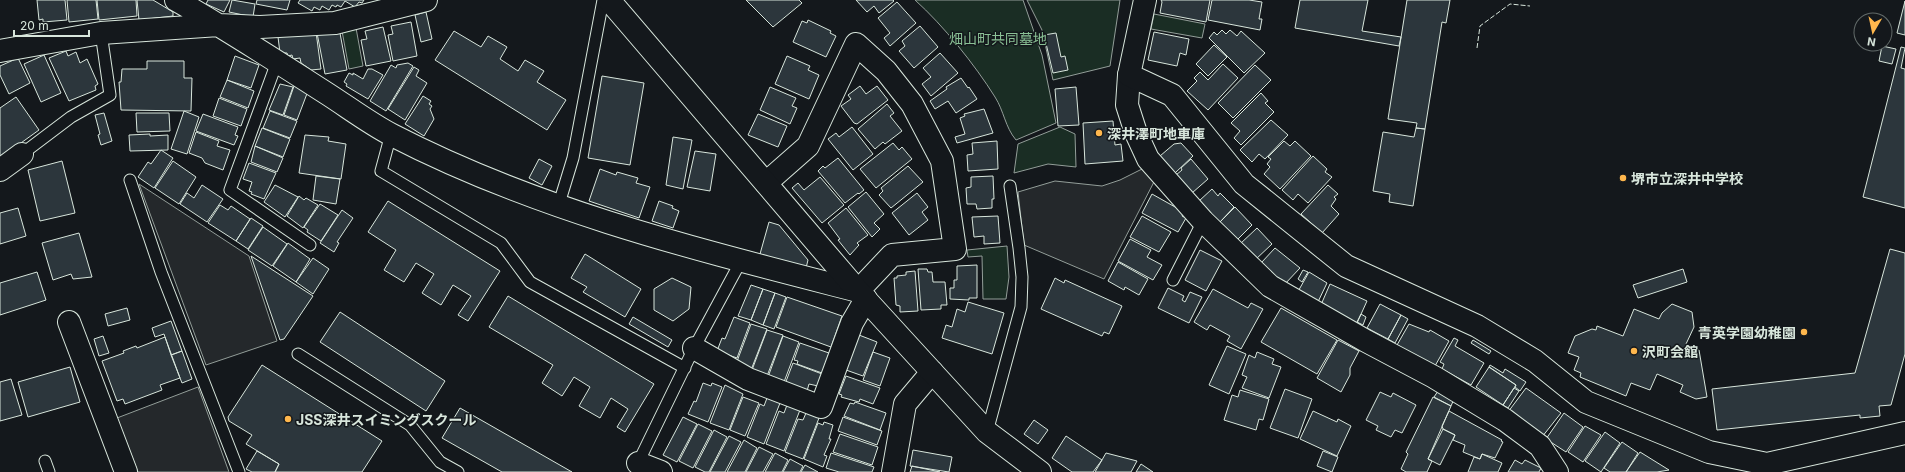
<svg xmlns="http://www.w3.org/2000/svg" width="1905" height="472" viewBox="0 0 1905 472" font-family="Inter,'Noto Sans JP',sans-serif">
	<rect width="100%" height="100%" fill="#14181c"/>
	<!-- green -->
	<path fill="#1a2d24" stroke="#939e99" d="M915 0H1023L1042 55 1056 123 1016 140C1005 127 1004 111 995 97 975 65 943 25 915 0Z
		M1027 0H1120L1110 66 1053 80 1042 30Z
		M1154 14 1205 24 1202 38 1151 29Z
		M356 28 363 66 349 69 342 31Z
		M1060 127 1075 134 1076 167 1048 164 1014 173 1018 144Z
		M1007 246 1009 277 1006 299H983L982 256 968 257 967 250Z"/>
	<!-- parking -->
	<path fill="#24282b" stroke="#939e99" d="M1146 167 1156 178 1104 279 1024 245 1018 192 1055 181 1102 186 1120 180Z
		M139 184 249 256 277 341 206 365Z
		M198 387 229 472H138L117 418Z"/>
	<!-- building -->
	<path fill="#2c363c" stroke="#d8e6dc" d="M37 0H65L67 20 43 22V19L39 20Z
		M67 0H96L98 19 69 22Z
		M97 0H136L137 16 99 20Z
		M137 0H153L173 12V16L139 20Z
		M208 0H230L224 12 206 4Z
		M232 0 255 4 253 17 229 12Z
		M257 0H290L287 10 256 4Z
		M300 0H364L362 3 359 2 355 7 345 1 341 7 337 5 336 7 332 5 329 10 322 6 320 10 314 7 312 11 298 3Z
		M746 0H799L802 3 773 27Z
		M856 0H893L894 1 879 13 874 6 867 12Z
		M1161 0H1210L1206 22 1160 13 1162 2Z
		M1212 0H1249L1262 2 1259 19H1262L1260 30 1208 20Z
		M1300 0H1368L1362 31 1401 37 1399 46 1295 28Z
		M1407 0H1450L1446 23 1442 22 1425 129 1416 128 1417 123 1388 119Z
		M1905 1V35L1897 33Z
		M897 2 916 23 890 46 884 38 890 33 878 18Z
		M426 12 432 39 421 42 415 15Z
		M808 20 831 31 830 33 836 36 826 57 793 42 802 21 807 23Z
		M411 22 417 56 393 61 388 35 393 34 391 26Z
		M920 26 938 47 914 68 899 51 905 46 902 41Z
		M383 27 391 61 366 66 361 40 367 39 365 31Z
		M339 28 347 70 325 74 317 33Z
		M1222 30 1226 34 1230 30 1237 36 1241 31 1265 53 1244 73 1209 38 1214 32 1217 35Z
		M454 31 481 47 488 36 507 47 500 59 518 71 525 60 544 71 537 82 566 100 547 130 435 60Z
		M316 32 321 69 311 70 301 63 300 58 293 59 292 55 288 56 287 53H280L278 37Z
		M1154 32 1189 39 1186 55 1180 53 1177 66 1148 60Z
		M1056 33 1061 57 1065 56 1068 70 1053 73 1044 35Z
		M1214 45 1227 57 1208 76 1196 64Z
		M1882 46 1896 49 1892 64 1879 61Z
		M1901 47 1905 48 1901 68 1905 69V208L1863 197Z
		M66 51 68 56 76 52 80 63 87 59 98 84 95 86 96 90 69 101 49 58Z
		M940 53 958 73 931 96 922 84 931 77 923 68Z
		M44 55 61 93 41 102 24 64Z
		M235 56 259 65 251 88 227 80Z
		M787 56 810 66 808 70 819 75 809 99 775 84Z
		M18 58 30 83 9 94 0 75V66Z
		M147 61H184V78H192L191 111 121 110 119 82H121L122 69H147Z
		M408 63 413 66 386 111 370 101 391 65 396 68 397 65Z
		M1223 64 1238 78 1208 110 1187 91 1197 81 1194 78 1200 72 1208 80Z
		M1255 65 1271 80 1233 118 1218 103Z
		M414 67 419 70 416 76 427 83 405 120 388 109Z
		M368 69H372L383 75 368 99 346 86 347 84 344 82 349 73 353 75V73L363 79Z
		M602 76 644 83 630 165 588 158Z
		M961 78 968 88 969 87 977 99 956 113 948 101 935 109 930 101 947 89 946 87Z
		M227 80 254 91 248 108 220 97Z
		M280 84 293 87 283 115 269 110Z
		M294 86 308 91 297 120 284 115Z
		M860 86 866 94 877 86 888 100 857 124 854 123 841 106 851 99 848 95Z
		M770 87 796 98 792 106 797 108 790 124 760 110Z
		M1076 87 1079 125 1058 126 1055 89Z
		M1261 93 1268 101 1265 103 1274 112 1241 145 1234 138 1240 131 1231 123Z
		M423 96 431 101 429 104 432 106 430 109 434 119 424 136 405 124Z
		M16 97 39 130 0 158V108Z
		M219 98 247 109 241 126 213 116Z
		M887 104 894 113 890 116 902 131 885 144 883 142 875 149 858 129Z
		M984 109 993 133 957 143 955 137 965 134 960 118 965 116 964 114Z
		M184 111 199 117 187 154 171 149Z
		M270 111 297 121 290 138 263 128Z
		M104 113 112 141 101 145 98 135 100 134 95 115Z
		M136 113H169L170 131 137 132Z
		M203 114 238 127 235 135 238 136 234 145 196 131Z
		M758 114 787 126 778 147 748 135Z
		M1271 120 1288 135 1265 159 1259 154 1252 162 1240 150Z
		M1113 121 1115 145 1121 144 1123 161 1085 164 1083 123Z
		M852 127 873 154 853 170 828 139 836 133 839 137Z
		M262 128 290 139 283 157 255 146Z
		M1416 128 1425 129 1413 206 1389 202 1390 194 1373 191 1383 132 1414 137Z
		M196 132 219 141 217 146 230 150 223 170 205 163 202 158 189 153Z
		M150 134V136L168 135V150L130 151 129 135Z
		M305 135 329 137 328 141 346 144 341 179 299 173Z
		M673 137 692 140 683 189 666 185Z
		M997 141 998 169 968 171 967 155 973 154 972 143Z
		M1284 141 1290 146 1295 141 1311 156 1280 189 1264 174 1270 167 1267 164 1271 159 1268 157Z
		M893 143 899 150 902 147 912 159 876 188 860 169Z
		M1181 143 1193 156 1175 173 1160 156 1174 144Z
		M255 146 283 158 277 172 251 162Z
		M161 150 173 158 154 188 138 177 148 162 151 164Z
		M695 151 716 154 710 191 687 187Z
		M1313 156 1327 169 1325 172 1332 177 1308 203 1298 194 1293 200 1282 190Z
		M838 158 864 190 859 194 858 193 845 203 818 171 823 166 825 168Z
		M539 159 552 166 542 185 529 178Z
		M1191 159 1208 179 1192 193 1176 175 1182 170 1181 168Z
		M62 161 75 213 40 221 28 170Z
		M173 161 196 177 179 204 155 188Z
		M249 163 276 173 264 199 251 194 252 192 249 191 252 182 243 179Z
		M908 166 923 182 891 208 879 195 883 191 881 188Z
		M600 169 616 175 617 172 638 178 636 183 650 187 639 218 589 201Z
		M316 176 340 179 336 204 313 200Z
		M993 176 994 199H992V208L977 209 976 204H967L966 188 971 187V177Z
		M820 177 844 205 822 223 792 188 798 183 804 190Z
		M202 185 223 199 207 222 180 204 187 193 194 198Z
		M275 185 298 197 285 217 264 202Z
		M1328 185 1338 194 1334 197 1336 199 1331 206 1339 214 1322 233 1301 214Z
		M1212 189 1218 196 1220 193 1234 207 1220 222 1199 201Z
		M866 192 884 214 874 223 880 229 872 237 848 207Z
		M917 193 928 207 922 212 928 220 909 235 892 213Z
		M1152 194 1184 212 1182 216 1186 218 1178 232 1142 213Z
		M299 196 304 200 306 198 318 205 303 228 287 216Z
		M388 201 500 271 468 321 458 315 471 296 453 285 441 305 422 293 434 274 416 263 404 282 384 270 396 250 368 232Z
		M659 201 673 206 672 208 679 211 673 228 652 221Z
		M320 204 338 215 321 241 307 232 308 230 304 227Z
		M220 205 228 210 231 206 250 219 236 241 208 223Z
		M1235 207 1252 225 1237 240 1220 222Z
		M18 208 26 236 0 244V213Z
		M846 208 868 235 857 243 859 245 850 255 838 240 840 239 828 223Z
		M342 210 353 218 337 242 339 243 334 252 320 243Z
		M998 216 1000 243 984 244V236L974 237 972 217Z
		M1142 216 1171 232 1159 252 1130 237Z
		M251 218 263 226 248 249 236 241Z
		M769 222 779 225 808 260 806 268 760 254Z
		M263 227 287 244 272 266 248 250Z
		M1257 228 1272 244 1255 260 1240 244Z
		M79 233 92 277 73 279 71 274 53 280 42 243Z
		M1130 239 1151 250 1147 257 1162 265 1153 280 1118 261Z
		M288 243 310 259 296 282 273 266Z
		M1275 248 1300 268 1284 285 1261 263Z
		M1890 249 1905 253V354L1891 405 1879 406 1880 416 1860 418V415L1717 430 1712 389 1855 373Z
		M1200 250 1222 261 1206 291 1185 280Z
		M585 254 641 289 625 317 583 292 587 287 571 278Z
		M251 256 313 296 284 339 280 340Z
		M313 258 329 269 313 294 296 282Z
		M1118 262 1148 279 1139 295 1125 287 1124 290 1108 281Z
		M977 265V298H969V300L950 299V288H954V280H957V266Z
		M918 269H927L928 272H932L933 282H945L947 305H941V309L921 310Z
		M1683 269 1687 282 1638 298 1633 285Z
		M1303 270 1308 272 1302 282 1298 279Z
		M915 271 918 311 900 312V306L896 305 894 278H897V276L906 275V272Z
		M37 272 46 300 0 315V283Z
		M1309 272 1327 283 1316 306 1296 295Z
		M672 278 691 287 689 309 673 321 654 310V289Z
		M1055 278 1064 283 1065 280 1122 306 1109 334 1104 332 1102 336 1041 309Z
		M1330 284 1367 301 1357 323 1320 307Z
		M751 285 763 289 751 320 738 316Z
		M1168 288 1184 296 1182 300 1185 302 1190 292 1202 297 1189 323 1158 308Z
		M763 289 775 293 763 325 751 320Z
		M1213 289 1248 308 1251 303 1263 309 1241 349 1227 341 1230 336 1210 325 1207 330 1194 322Z
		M775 293 786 297 774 329 763 325Z
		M508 296 654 384 625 432 617 427 628 409 611 398 600 418 579 406 590 387 574 377 562 396 542 383 553 365 489 327Z
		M787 297 842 316 831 347 776 327Z
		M968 302 1004 313 992 354 942 338 946 325 952 327 957 309 965 312Z
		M1380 304 1401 315 1388 339 1367 328Z
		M1672 304 1692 312 1694 327 1686 344 1699 350 1707 397 1696 399 1680 392 1683 385 1657 374 1650 390 1631 383 1626 396 1580 377 1581 373 1574 370 1579 357 1568 353 1575 336 1592 329 1596 330 1597 326 1623 336 1634 309 1659 319 1662 313Z
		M127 308 130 320 108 326 105 314Z
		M1281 308 1337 340 1317 374 1261 342Z
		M340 312 445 381 426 411 320 342Z
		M1361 314 1366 317 1363 325 1357 322Z
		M1401 315 1408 319 1395 343 1388 339Z
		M633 317 672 340 668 347 629 324Z
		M734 317 750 323 737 358 717 351 722 338 725 339Z
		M171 321 182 351 171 355 164 334 155 337 152 328Z
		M751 324 767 329 751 370 736 364Z
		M1409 324 1429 332 1430 330 1449 341 1435 366 1397 345Z
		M767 330 783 335 767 376 752 370Z
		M859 335 877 342 863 376 846 370Z
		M103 336 109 353 99 356 94 339Z
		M783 336 799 342 784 382 768 377Z
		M165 337 180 378 160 385 162 390 125 404 123 399 117 401 102 361 124 353 123 351 136 346 137 348Z
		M1454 338 1458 340 1455 346 1484 363 1471 385 1442 369 1444 364 1440 362Z
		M1338 340 1359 351 1350 368V375L1341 392 1317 378Z
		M1473 340 1491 351 1489 354 1471 343Z
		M800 343 829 353 822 373 797 364 798 361 794 360Z
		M1227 346 1246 354 1229 394 1209 385Z
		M182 351 192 379 182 383 171 355Z
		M873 352 890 358 880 386 863 380Z
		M1257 352 1274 359 1272 364 1281 367 1269 398 1242 388 1247 377 1242 375 1249 355 1255 358Z
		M793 363 822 374 818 386 809 384 807 391 785 384Z
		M262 365 382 441 362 472H275L279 464 246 444 252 435 229 421 228 417Z
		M1490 365 1503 373 1505 369 1526 382 1520 391 1515 387 1516 385 1489 367Z
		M70 367 80 402 28 417 18 382Z
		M1489 367 1516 385 1503 405 1476 387Z
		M846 376 880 388 873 404 860 399 859 402 841 397 842 395 839 394Z
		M11 379 22 415 0 421V382Z
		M703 383 711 386 712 383 722 387 708 422 688 414 694 401 696 402Z
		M725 385 743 394 729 430 710 423Z
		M1514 388 1519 391 1508 408 1503 405Z
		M1526 388 1561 413 1542 437 1508 412Z
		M1285 389 1312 399 1298 438 1270 428Z
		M1240 390 1269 399 1263 420 1259 419 1256 430 1224 420 1232 395 1238 397Z
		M1438 391 1454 399 1451 406 1434 397Z
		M1380 392 1391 397 1393 393 1416 405 1402 433 1395 430 1391 437 1376 430 1378 426 1366 420Z
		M743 397 759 403 745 436 730 430Z
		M1433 397 1451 406 1428 459 1432 461 1427 472H1406L1401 469 1408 454 1406 452Z
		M767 398 780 403 764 444 747 437 760 404 764 406Z
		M855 402 886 413 880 430 844 416 850 403 854 404Z
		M787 405 800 410 784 451 766 444 779 411 784 413Z
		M460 408 572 472H502L442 438Z
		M1313 411 1337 422 1338 419 1351 426 1337 456 1300 439Z
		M1449 411 1502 440 1501 441 1503 442 1495 458 1482 454 1480 459 1463 452 1465 445 1453 440 1455 435 1443 429 1442 426Z
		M806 413 819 418 803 459 785 452 798 419 803 420Z
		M1564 413 1583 427 1566 452 1546 439Z
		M683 417 697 424 677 462 663 455Z
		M843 417 882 431 877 445 838 431Z
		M1034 420 1048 430 1038 444 1024 434Z
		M824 422 833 425 829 439H831L824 455 827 456 823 467 804 459 818 423 823 425Z
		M698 424 712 431 693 468 679 461Z
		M1585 426 1601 435 1583 462 1568 452Z
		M1443 429 1455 435 1440 465 1428 459Z
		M714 430 727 437 709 472H705L695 467Z
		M1605 432 1620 443 1601 472 1585 461Z
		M840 434 878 447 872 465 833 452Z
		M729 436 741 442 725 472H710Z
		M1066 436 1102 460 1093 472H1072L1052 458Z
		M744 440 757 448 745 472H727Z
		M1622 442 1638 453 1626 472H1610L1604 468Z
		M759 447 773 454 763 472H746Z
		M913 450 952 457 949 472 910 466Z
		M257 451 279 464 275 472H252L246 469Z
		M1323 451 1338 457 1332 472 1317 466Z
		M1640 452 1669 470 1657 472H1626Z
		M775 453 788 460 782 472H765Z
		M831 453 874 467 872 472H839L826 468Z
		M1106 453 1137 461 1131 472H1095Z
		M1482 454 1502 463 1498 472H1468L1474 457 1480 459Z
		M790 459 803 466 800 472H783Z
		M1515 460 1522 464 1525 460 1541 468 1539 472H1508Z
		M1141 464 1153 472H1136Z
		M805 465 818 472H801Z
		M912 466 940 472H910Z"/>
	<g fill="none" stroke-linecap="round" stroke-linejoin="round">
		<defs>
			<path id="lane" d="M277 62 230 190 310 245
				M391 134 381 171 501 243 530 282 685 368
				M22 154 71 117 110 95 101 33
				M130 180 161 272 239 472
				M558 207 573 158 603 0
				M1173 280 1203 221
				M298 354 410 425 440 462 458 472
				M987 432 1021 307 1022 277 1019 248 1010 186
				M45 461 49 472
				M636 467 694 348 741 261"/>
			<path id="street" d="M176 0C227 29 276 61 326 93 348 107 369 123 392 135 539 211 699 250 858 291L892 255 955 249 942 161 912 104 886 71 856 44 808 146 766 183
				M0 51 101 33 219 25 260 27 335 23 426 0
				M1129 75 1127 105 1136 133 1148 159 1203 221 1270 286 1366 341 1434 377 1505 420 1540 446 1557 472
				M0 170 22 154
				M69 322 126 472
				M694 348 748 379 821 407 852 323 866 299
				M638 463 661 472
				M893 472 905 404 932 372"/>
			<path id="secondary" d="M609 0 858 291 987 432 1040 472
				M1145 0 1129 75 1172 95 1244 184 1346 266 1477 326 1535 361 1586 402 1709 452 1767 464 1905 433"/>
		</defs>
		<!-- lane casing -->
		<use href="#lane" stroke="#d8e6dc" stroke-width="13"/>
		<!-- street casing -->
		<use href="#street" stroke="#d8e6dc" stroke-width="24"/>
		<!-- secondary casing -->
		<use href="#secondary" stroke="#d8e6dc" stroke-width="24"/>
		<!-- lane -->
		<use href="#lane" stroke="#14181c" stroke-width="11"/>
		<!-- street -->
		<use href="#street" stroke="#14181c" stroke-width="22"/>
		<!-- secondary -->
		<use href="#secondary" stroke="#14181c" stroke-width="22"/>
		<!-- fence -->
		<path stroke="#d8e6dc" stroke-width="1" stroke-dasharray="5 2" stroke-linecap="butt" d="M1477 48 1480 26 1510 4 1530 6"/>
	</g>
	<!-- markers -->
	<g fill="#ffb74d" stroke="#14181c" stroke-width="1.5">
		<circle cx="1099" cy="133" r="4"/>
		<circle cx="1623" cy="178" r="4"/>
		<circle cx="1804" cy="332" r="4"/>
		<circle cx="1634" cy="351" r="4"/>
		<circle cx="288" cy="419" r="4"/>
	</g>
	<g text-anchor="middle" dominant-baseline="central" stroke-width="3" stroke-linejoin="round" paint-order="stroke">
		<!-- park labels -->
		<g font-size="14" fill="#8ac095" stroke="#14181c">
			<text x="998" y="38">畑山町共同墓地</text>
		</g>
		<!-- poi labels -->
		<g font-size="14" font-weight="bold" fill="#d8e6dc" stroke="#14181c" text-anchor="start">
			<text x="1107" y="133">深井澤町地車庫</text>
			<text x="1631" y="178">堺市立深井中学校</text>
			<text x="1796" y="332" text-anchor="end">青英学園幼稚園</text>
			<text x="1642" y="351">沢町会館</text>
			<text x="296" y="419">JSS深井スイミングスクール</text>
		</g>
	</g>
	<!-- north arrow -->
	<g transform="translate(1873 32) rotate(189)"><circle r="19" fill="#14181c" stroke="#626a69"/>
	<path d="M0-3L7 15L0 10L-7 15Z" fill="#ffb74d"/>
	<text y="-6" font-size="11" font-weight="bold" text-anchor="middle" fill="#d8e6dc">N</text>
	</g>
	<!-- scale -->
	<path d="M14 30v6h75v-6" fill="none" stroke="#d8e6dc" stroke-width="2"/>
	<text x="20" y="30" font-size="12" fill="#d8e6dc" stroke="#14181c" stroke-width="3" paint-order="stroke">20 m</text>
</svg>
